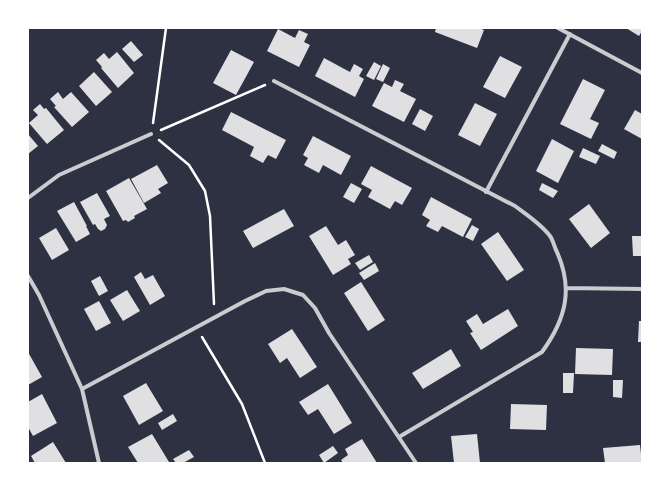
<svg xmlns="http://www.w3.org/2000/svg" width="670" height="491" viewBox="0 0 670 491" font-family="'Nunito Sans',sans-serif">
	<rect width="100%" height="100%" fill="#2d3142"/>
	<!-- building -->
	<path fill="#e0e0e3" d="M436 28H479L484 30 477 48 435 32Z
		M626 28H642V31L639 36Z
		M278 29 295 38 299 30 308 34 304 42 310 45 299 67 267 51Z
		M131 41 143 55 134 62 122 49Z
		M231 50 254 62 236 95 213 83Z
		M117 52 134 73 118 88 101 68 102 67 96 60 104 53 109 59Z
		M500 56 522 67 505 98 483 87Z
		M324 58 350 72 354 64 363 69 359 76 364 79 355 97 315 76Z
		M374 62 381 66 374 80 366 76Z
		M383 64 390 68 383 82 376 79Z
		M94 72 112 92 96 106 79 86Z
		M583 79 605 90 590 119 599 123 591 139 560 124Z
		M395 80 404 84 400 91 416 99 404 122 372 106 384 83 392 87Z
		M58 92 63 99 71 92 89 112 72 127 54 107 56 106 50 99Z
		M475 103 497 114 480 146 458 135Z
		M40 104 44 109 46 108 64 130 47 144 29 123 38 115 33 110Z
		M420 109 433 116 425 131 412 124Z
		M635 110 642 114V139L624 129Z
		M231 112 286 140 276 159 268 155 263 163 250 156 254 147 222 130Z
		M28 134 38 146 28 154Z
		M313 136 351 156 341 175 323 165 319 173 304 165 308 158 303 155Z
		M552 139 574 151 558 183 536 171Z
		M602 144 617 152 614 159 598 151Z
		M583 148 600 156 596 164 579 157Z
		M157 165 168 183 158 189 161 193 144 203 131 179Z
		M371 166 412 188 402 205 395 201 390 209 368 197 372 190 361 184Z
		M129 178 147 209 134 216 135 218 128 222 126 220 123 221 106 191Z
		M351 183 362 189 354 203 343 197Z
		M542 183 558 191 553 198 539 190Z
		M97 193 110 216 104 219 107 225 105 229 101 231 98 229 95 224 93 225 80 202Z
		M431 197 472 219 463 237 442 226 438 232 426 226 430 220 422 215Z
		M74 202 87 226H86L90 234 76 242 57 211Z
		M589 204 610 233 591 248 569 219Z
		M284 209 294 226 253 248 243 231Z
		M472 225 479 229 473 241 465 237Z
		M326 226 338 245 346 240 355 255 348 259 351 264 333 275 309 236Z
		M56 228 69 250 52 260 39 238Z
		M498 232 524 270 507 281 481 244Z
		M632 236H642V256H633Z
		M369 255 373 262 360 270 355 263Z
		M375 263 379 271 364 280 359 273Z
		M141 272 145 279 153 275 165 296 150 305 134 277Z
		M100 276 108 291 99 296 91 281Z
		M361 282 385 320 368 331 344 293Z
		M127 290 140 311 123 321 110 300Z
		M99 301 111 323 96 331 84 309Z
		M508 309 518 326 481 350 470 333 473 332 466 321 477 314 483 324Z
		M639 321H642V342H638Z
		M292 329 317 367 300 378 287 358 280 363 268 344Z
		M576 348 613 349 612 375 575 374Z
		M451 349 461 366 423 389 412 373Z
		M28 352 42 377 28 385Z
		M563 373H574L573 393H563Z
		M613 380H623L622 398 613 397Z
		M146 383 163 411 139 425 123 396Z
		M328 384 352 423 334 434 318 409 308 415 299 402Z
		M42 394 57 423 33 436 28 427V402Z
		M511 404 547 405 546 430 510 429Z
		M173 414 177 421 162 430 158 423Z
		M152 434 169 462 167 463H138L128 447Z
		M477 434 480 463H454L451 436Z
		M362 439 377 463H343L341 460 348 455 345 449Z
		M53 442 66 463H35L31 456Z
		M640 445 642 463H605L603 448Z
		M333 446 338 453 324 463 319 455Z
		M189 450 194 457 183 463H176L173 459Z"/>
	<g fill="none" stroke-linecap="round" stroke-linejoin="round">
		<!-- path -->
		<path stroke="#fff" stroke-width="2.5" d="M153 123 166 28
			M161 130 265 85
			M159 140 189 165 205 191 210 216 214 304
			M202 337 242 404 265 463"/>
		<!-- minor -->
		<path stroke="#caccd0" stroke-width="4" d="M558 28 642 73
			M274 81 515 206C527 215 541 224 550 236 553 240 554 246 556 250 574 288 566 319 542 352L399 437
			M486 192 570 34
			M28 198 59 175 151 134
			M28 276 39 295 82 389 99 463
			M566 288 642 289
			M82 389 245 301 266 291 284 289 303 295 315 308 329 333 416 463"/>
	</g>
	<!-- border -->
	<rect width="670" height="491" fill="none" stroke="#ffffff" stroke-width="58"/>
</svg>
